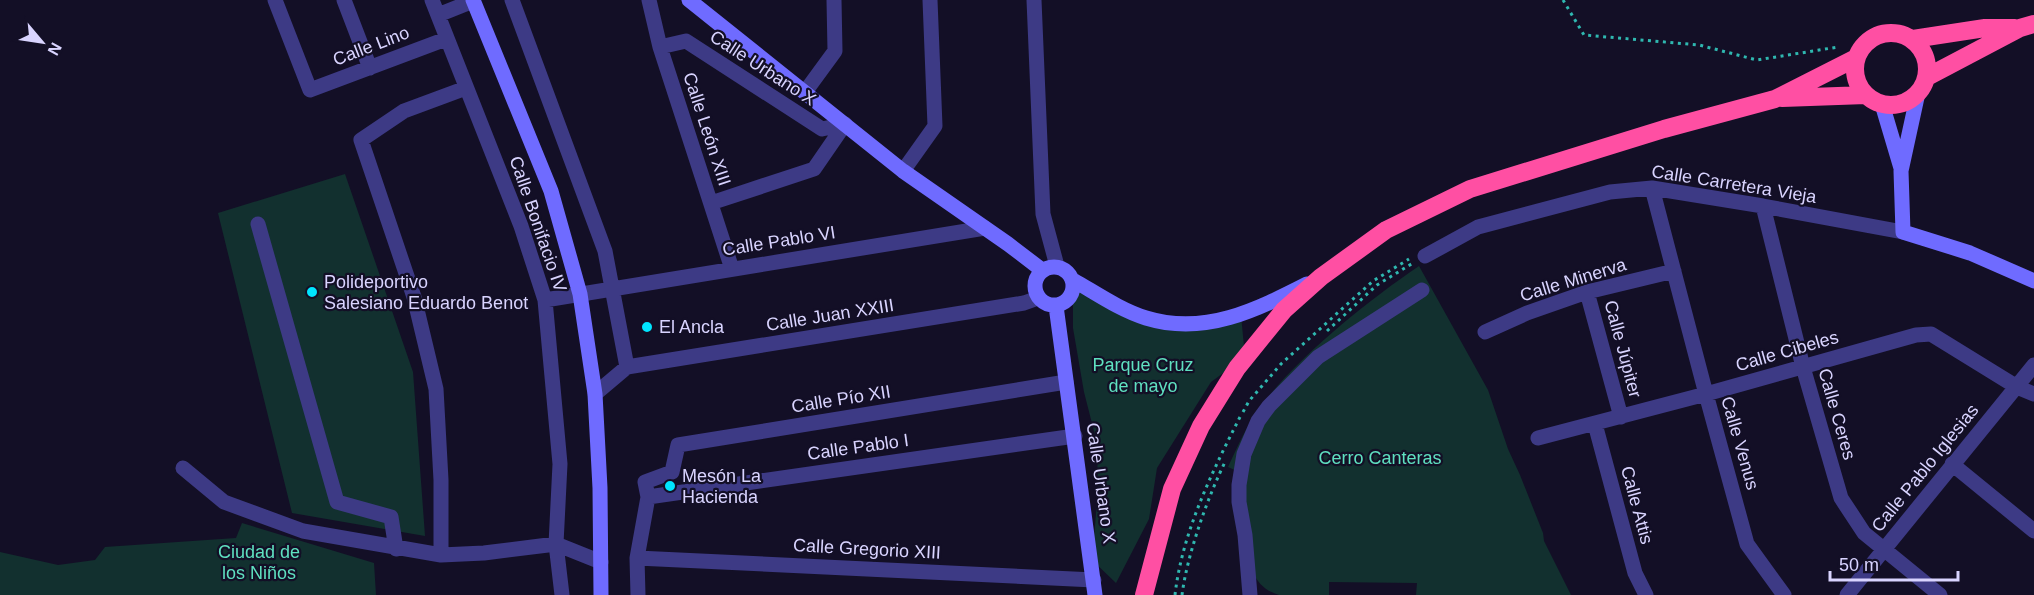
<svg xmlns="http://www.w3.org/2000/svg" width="2034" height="595" viewBox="0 0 2034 595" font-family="Arial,sans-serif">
	<rect width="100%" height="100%" fill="#130f26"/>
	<!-- green -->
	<path fill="#12302f" d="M345 174 413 372 425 536 292 513 218 213Z
		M1419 266 1488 390 1508 449 1520 475 1543 533 1544 541 1571 595H1416L1417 583 1329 582V595H1279C1266 591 1258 584 1253 572L1239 472 1228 467C1237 448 1246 427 1258 410 1296 358 1366 302 1419 266Z
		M1073 280 1108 301 1181 323 1241 315 1245 357 1211 382 1157 468 1149 519 1116 583 1092 560 1098 491 1097 443 1084 392 1073 328Z
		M242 523 374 563 376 595H0V552L58 565 95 560 105 547 236 538Z"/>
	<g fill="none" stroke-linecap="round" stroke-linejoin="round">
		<!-- path -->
		<path stroke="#2fb8b0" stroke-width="3" stroke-dasharray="3 4.5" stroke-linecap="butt" d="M1563 0 1584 35 1699 45 1757 60 1838 47
			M1327 331 1377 285 1413 263
			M1243 412 1249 401 1281 364 1373 281 1409 259
			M1175 595C1182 533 1212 472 1240 417
			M1182 595C1187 555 1208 496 1226 460"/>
		<!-- street -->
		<path stroke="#3d3a85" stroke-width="15" d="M275 0 310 90 446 39
			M344 0 370 68
			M432 0 521 226 545 300 560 464 556 544 562 595
			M512 0 605 251 627 367 595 394
			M649 0 660 47 732 269
			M1034 0 1043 214 1057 266
			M438 15 473 1
			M660 47 686 41 822 129 845 124
			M805 92 835 51 834 0
			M903 171 935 126 930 0
			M1652 188 1706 394 1747 544 1784 595
			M711 203 814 169 845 124
			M1763 206 1803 367 1841 498 1864 533 1940 595
			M258 224 337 502 391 517 396 549
			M1425 256 1478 227 1610 192 1652 188 1763 206 1903 232
			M1587 292 1621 417
			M545 300 985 228
			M1485 332 1527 313 1587 292 1674 271
			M627 367 1024 303 1038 298
			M1595 424 1635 573 1646 595
			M1538 438 1706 394 1916 335 1931 334 2017 387 2034 394
			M1952 464 2034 531
			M183 468 224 502 303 531 441 555 484 553 556 544 601 562
			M648 497 1075 436
			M441 555V480L436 389 414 297 361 140 404 111 466 88
			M637 558 1094 580
			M638 595 637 558 648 497 645 482 672 472 678 445 1066 382
			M1250 595 1245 535 1239 502V485L1244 454 1258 421 1269 406 1318 357 1422 290
			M1847 595 2034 365"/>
		<!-- secondary -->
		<path stroke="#6f6bff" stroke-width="15" d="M473 0 551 191 580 294 595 394 600 488 601 595
			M689 0 903 171 1008 244 1042 270
			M1918 93 1901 171 1903 232 1970 253 2034 281
			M1882 104 1901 168
			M1035 286a19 19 0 1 1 38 0a19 19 0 1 1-38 0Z
			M1073 280C1096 293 1120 310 1146 318 1205 336 1256 310 1307 284
			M1056 306 1095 595"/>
		<!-- highway -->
		<path stroke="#ff4fa3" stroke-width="18" d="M1855 69a36 36 0 1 1 72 0a36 36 0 1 1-72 0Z
			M1913 39 1985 28H2015
			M1927 77 2020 28 2034 24
			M1782 98 1866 95
			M1144 595 1172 489 1201 426 1237 368 1284 310 1321 277 1386 230 1470 189 1664 129 1775 99 1856 58"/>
	</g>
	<!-- markers -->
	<g fill="#00e5ff" stroke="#130f26" stroke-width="2">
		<circle cx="312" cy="292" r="6"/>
		<circle cx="647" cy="327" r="6"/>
		<circle cx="670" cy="486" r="6"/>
	</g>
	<g text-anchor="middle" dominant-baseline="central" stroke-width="4.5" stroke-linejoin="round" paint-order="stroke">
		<!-- street labels -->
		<g font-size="18" fill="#d9d4ff" stroke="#130f26">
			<text transform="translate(371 46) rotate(-21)">Calle Lino</text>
			<text transform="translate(763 68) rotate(33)">Calle Urbano X</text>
			<text transform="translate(707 129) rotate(72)">Calle León XIII</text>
			<text transform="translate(1734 184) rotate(9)">Calle Carretera Vieja</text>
			<text transform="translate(538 224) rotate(71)">Calle Bonifacio IV</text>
			<text transform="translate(779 241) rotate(-9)">Calle Pablo VI</text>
			<text transform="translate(1573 280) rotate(-17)">Calle Minerva</text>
			<text transform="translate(830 315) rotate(-9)">Calle Juan XXIII</text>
			<text transform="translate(1623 349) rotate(75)">Calle Júpiter</text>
			<text transform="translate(1787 351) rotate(-16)">Calle Cibeles</text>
			<text transform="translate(841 399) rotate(-9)">Calle Pío XII</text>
			<text transform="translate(1837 414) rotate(74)">Calle Ceres</text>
			<text transform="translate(1740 443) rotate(74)">Calle Venus</text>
			<text transform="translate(858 447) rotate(-8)">Calle Pablo I</text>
			<text transform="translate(1925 468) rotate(-51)">Calle Pablo Iglesias</text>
			<text transform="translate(1101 483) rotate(82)">Calle Urbano X</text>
			<text transform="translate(1637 505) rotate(75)">Calle Attis</text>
			<text transform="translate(867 549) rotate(3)">Calle Gregorio XIII</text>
		</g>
		<!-- poi labels -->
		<g font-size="18" fill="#d9d4ff" stroke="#130f26" text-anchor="start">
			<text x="324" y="282">Polideportivo<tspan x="324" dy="21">Salesiano Eduardo Benot</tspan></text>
			<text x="659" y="327">El Ancla</text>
			<text x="682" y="476">Mesón La<tspan x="682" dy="21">Hacienda</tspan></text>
		</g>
		<!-- park labels -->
		<g font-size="18" fill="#5fe0c0" stroke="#130f26">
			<text x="1143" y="365">Parque Cruz<tspan x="1143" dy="21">de mayo</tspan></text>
			<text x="1380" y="458">Cerro Canteras</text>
			<text x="259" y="552">Ciudad de<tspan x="259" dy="21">los Niños</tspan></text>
		</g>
	</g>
	<!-- north arrow -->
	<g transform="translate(42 42) rotate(119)" stroke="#130f26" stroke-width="4.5" paint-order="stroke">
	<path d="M0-4.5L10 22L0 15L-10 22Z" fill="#d9d4ff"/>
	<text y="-9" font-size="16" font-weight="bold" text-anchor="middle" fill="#d9d4ff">N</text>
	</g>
	<!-- scale -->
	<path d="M1830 571v9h128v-9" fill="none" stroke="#d9d4ff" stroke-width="3"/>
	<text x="1839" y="571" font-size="18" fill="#d9d4ff" stroke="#130f26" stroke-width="4.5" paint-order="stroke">50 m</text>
</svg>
